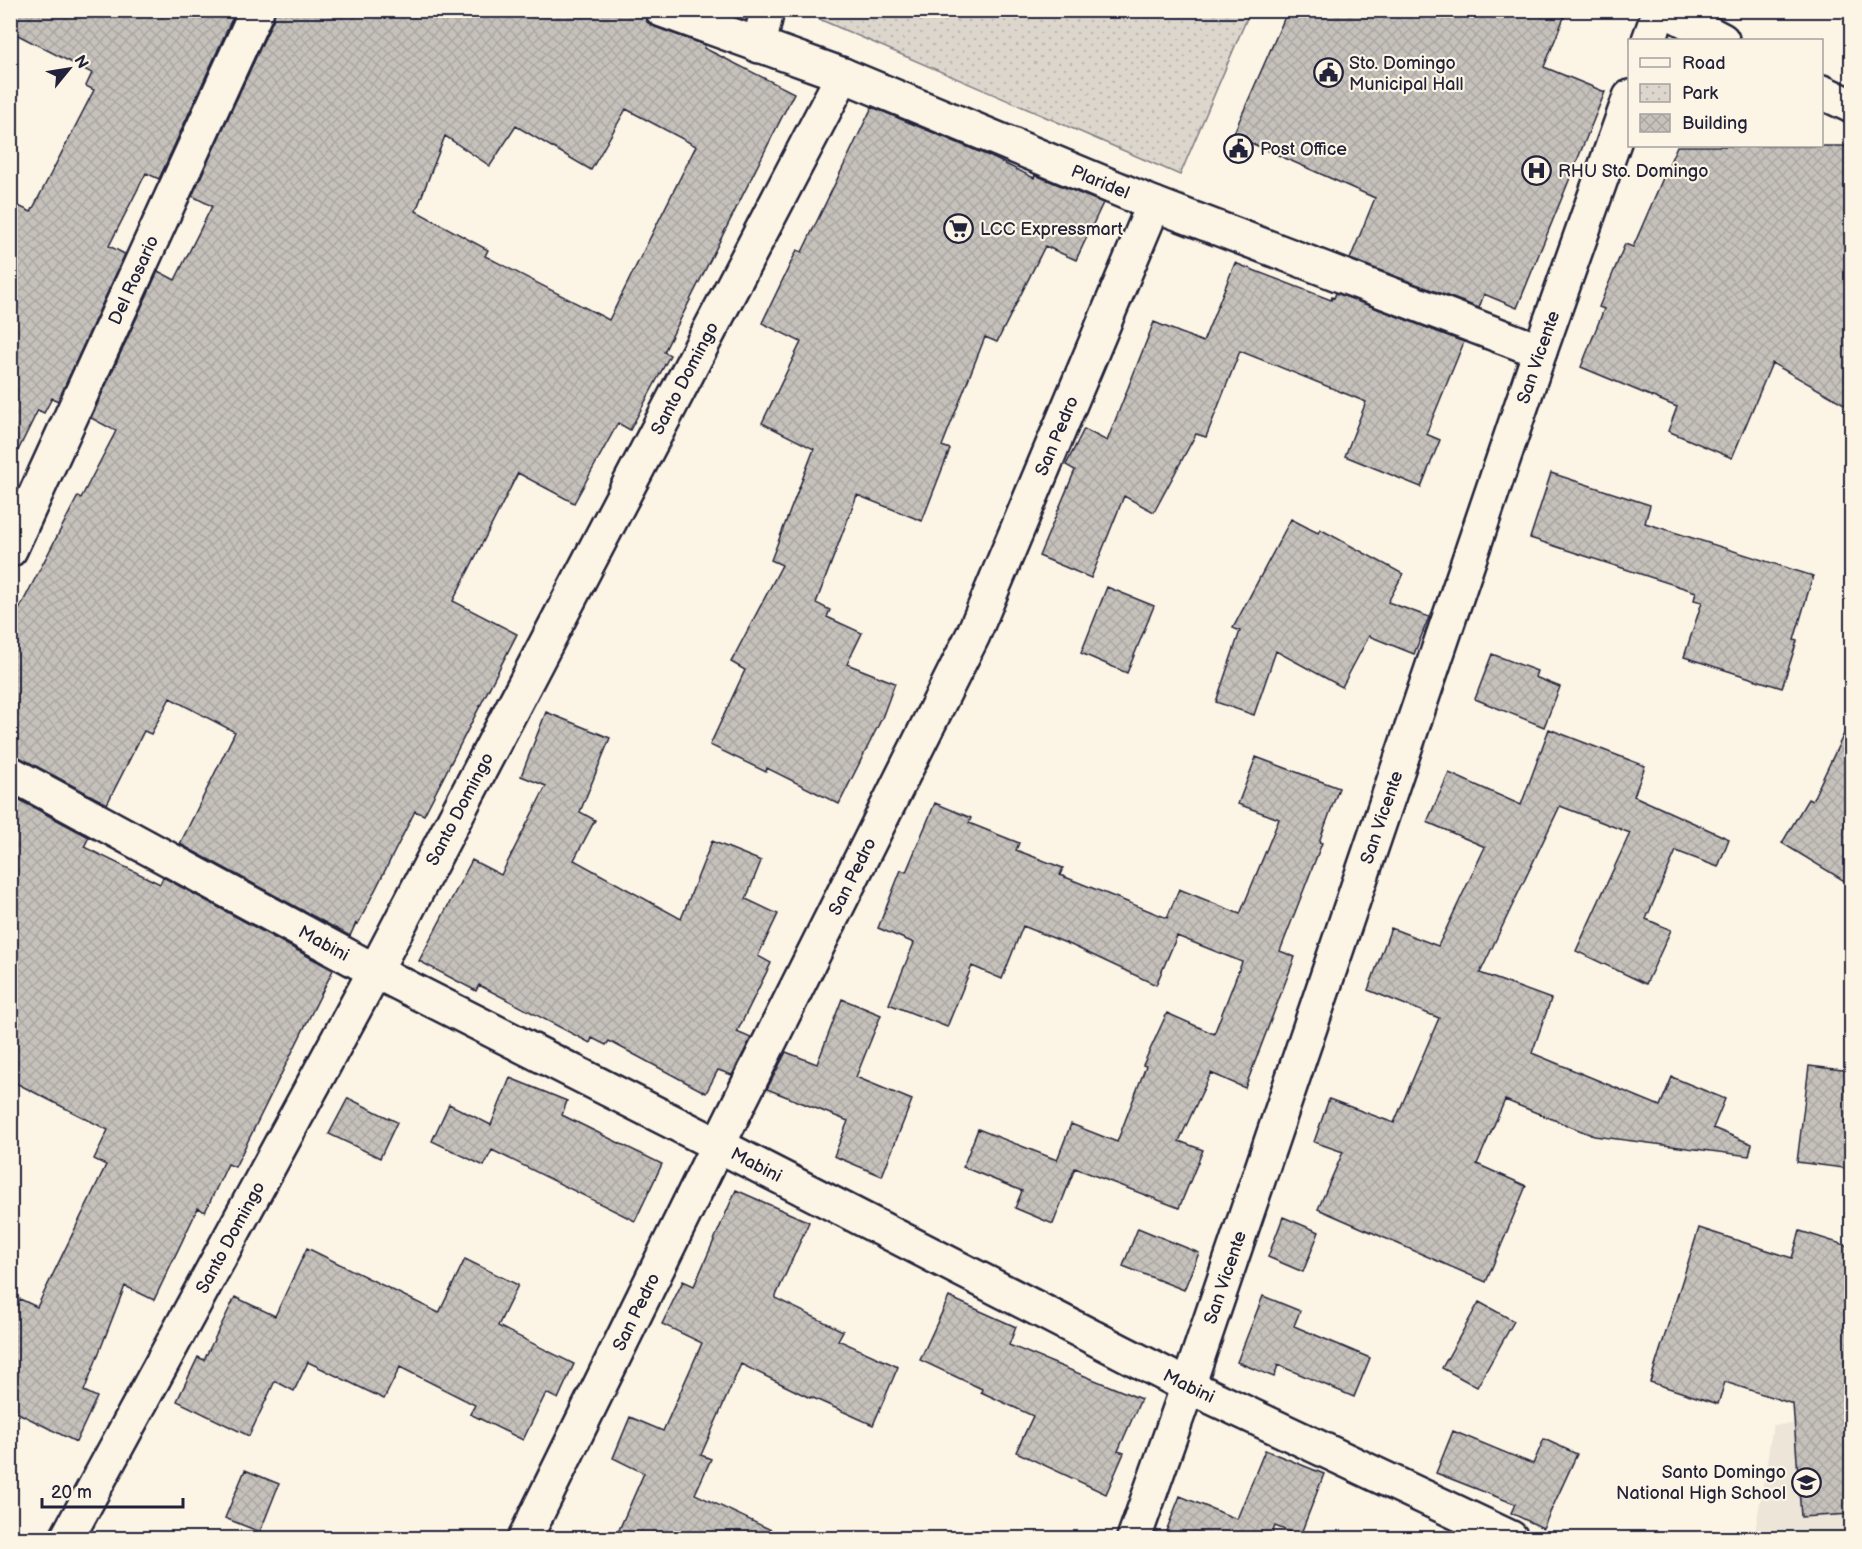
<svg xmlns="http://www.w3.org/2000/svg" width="1862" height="1549" viewBox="0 0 1862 1549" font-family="'Balsamiq Sans',sans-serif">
	<defs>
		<pattern id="park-dots" width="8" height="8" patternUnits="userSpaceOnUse" patternTransform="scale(1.5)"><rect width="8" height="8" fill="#dcd6cc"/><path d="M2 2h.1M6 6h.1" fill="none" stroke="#bcb7b0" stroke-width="1.8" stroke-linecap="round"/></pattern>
		<pattern id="building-cross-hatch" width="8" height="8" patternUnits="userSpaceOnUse" patternTransform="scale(1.5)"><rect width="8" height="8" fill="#c6c1bb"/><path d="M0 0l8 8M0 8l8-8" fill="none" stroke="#aaa6a2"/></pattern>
	</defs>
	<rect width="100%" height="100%" fill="#fcf5e5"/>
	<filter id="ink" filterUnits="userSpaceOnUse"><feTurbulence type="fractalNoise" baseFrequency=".0167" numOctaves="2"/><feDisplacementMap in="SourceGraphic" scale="12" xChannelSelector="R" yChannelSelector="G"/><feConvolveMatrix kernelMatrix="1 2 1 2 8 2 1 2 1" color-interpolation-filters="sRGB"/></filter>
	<g filter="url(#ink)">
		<!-- built -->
		<path fill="#ece5d8" d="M1851 1421V1538H1754L1773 1425Z"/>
		<!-- park -->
		<path fill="url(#park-dots)" stroke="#7f7c84" stroke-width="1.5" d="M823 10H1250V11L1180 175 819 19Z"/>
		<!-- building -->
		<path fill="url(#building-cross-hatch)" stroke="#22223b" stroke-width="1.5" fill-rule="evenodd" d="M10 10H236L159 179 146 173 109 246 125 254 58 401 52 398 44 413 38 410 10 467V202L31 212 94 90 86 86 92 73 10 31Z
			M275 10H644L647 22 655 27 705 45 704 48 794 93 664 352 670 355 630 430 618 423 574 503 518 473 453 601 517 634 424 815 415 811 358 924 356 923 350 936 180 844 235 732 170 698 151 734 144 731 107 804 19 757 10 754V627L78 496 81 498 116 431 91 418 158 271 175 280 212 206 192 196 274 18ZM626 109 696 146 609 320 485 256 488 250 416 211 445 136 490 166 516 126 591 170Z
			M1288 10H1567L1544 67 1605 92 1517 308 1484 294 1479 308 1350 259 1375 198 1233 135Z
			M872 107 989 156 1034 178 1035 175 1103 203 1076 260 1045 246 997 342 985 337 942 446 950 449 922 521 857 495 816 603 830 610 827 617 862 633 847 664 895 683 882 718 839 804 767 768 766 772 710 745 745 670 731 662 782 565 771 560 814 449 762 423 801 342 762 323 797 250 802 252Z
			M1677 146H1851V408L1772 363 1732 458 1668 431 1677 407 1581 367 1604 309 1599 307 1625 244 1633 247Z
			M1235 263 1331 300 1332 297 1334 298 1336 293 1464 342 1426 434 1440 440 1421 487 1345 456 1366 402 1240 351 1206 437 1196 434 1154 512 1124 496 1091 578 1039 556 1075 470 1066 465 1084 429 1107 441 1154 322 1203 342Z
			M1551 473 1650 505 1645 523 1813 576 1794 640 1797 641 1782 688 1684 657 1702 602 1694 600 1696 592 1530 538Z
			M1291 519 1318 533 1320 529 1403 574 1388 602 1429 617 1414 654 1369 636 1342 687 1276 651 1254 715 1216 702 1240 631 1233 628Z
			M1107 587 1154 606 1127 673 1081 653Z
			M1492 654 1537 671 1535 677 1560 687 1544 727 1475 699Z
			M546 712 610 738 580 812 595 820 574 860 681 919 712 841 761 861 746 899 778 914 758 956 771 963 737 1032 751 1038 732 1075 718 1070 706 1093 609 1041 606 1045 592 1038 590 1043 479 985 476 991 419 961 472 860 501 875 546 786 521 776Z
			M1851 719V885L1782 843 1808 799 1812 801Z
			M1549 729 1645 766 1634 796 1729 839 1718 867 1676 851 1646 919 1671 930 1646 984 1576 951 1630 833 1560 806 1480 973 1551 999 1532 1053 1660 1106 1672 1077 1725 1099 1713 1128 1752 1144 1749 1156 1594 1136 1505 1100 1477 1164 1526 1186 1486 1282 1318 1209 1343 1152 1314 1142 1329 1099 1394 1123 1439 1018 1368 990 1391 928 1438 946 1485 847 1427 822 1449 773 1521 805Z
			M1256 757 1339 788 1319 842 1322 843 1280 951 1295 957 1245 1088 1211 1073 1179 1141 1203 1150 1179 1208 1075 1168 1053 1224 1015 1208 1022 1191 963 1167 978 1129 1057 1160 1071 1124 1117 1142 1146 1066 1143 1065 1167 1013 1214 1034 1242 962 1177 936 1156 985 1071 945 1023 926 1002 979 972 966 947 1027 889 1004 914 943 878 928 901 870 906 872 935 803 971 818 969 823 1019 843 1016 850 1063 868 1060 875 1167 918 1179 889 1240 914 1279 819 1238 804Z
			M10 795 89 837 84 847 160 884 163 877 333 970 235 1167 228 1164 205 1212 198 1208 154 1300 125 1286 84 1391 97 1397 76 1442 10 1409V1319L20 1299 37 1307 106 1165 94 1159 108 1130 10 1080Z
			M842 999 881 1015 856 1077 912 1100 882 1176 834 1156 848 1121 767 1089 786 1052 817 1064Z
			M1809 1066 1851 1071V1169L1797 1162Z
			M510 1078 567 1101 562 1115 662 1164 635 1221 492 1150 484 1166 432 1141 449 1104 491 1125Z
			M348 1098 397 1122 380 1158 329 1134Z
			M736 1190 809 1222 775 1298 843 1331 838 1340 898 1367 873 1425 811 1397 810 1398 741 1364 701 1455 711 1459 695 1494 790 1539H615L644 1473 613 1458 630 1417 663 1431 702 1343 662 1324 683 1281 694 1286Z
			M1283 1217 1319 1232 1303 1272 1268 1257Z
			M1138 1228 1199 1253 1184 1290 1123 1266Z
			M1699 1228 1792 1258 1800 1231 1851 1247V1514L1801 1517 1793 1404 1725 1382 1718 1404 1650 1382Z
			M307 1248 439 1313 465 1259 518 1285 498 1326 574 1364 558 1399 546 1393 523 1440 470 1414 475 1405 400 1367 384 1399 308 1362 294 1391 275 1381 249 1436 177 1401 198 1357 204 1360 235 1297 275 1316Z
			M1263 1296 1300 1311 1294 1326 1370 1358 1354 1397 1278 1365 1274 1377 1237 1362Z
			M949 1297 1016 1327 1009 1345 1141 1399 1118 1451 1124 1453 1106 1494 1016 1452 1033 1416 981 1392 982 1389 920 1360Z
			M1479 1302 1514 1321 1477 1387 1442 1368Z
			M1453 1431 1533 1464 1544 1439 1577 1454 1543 1528 1511 1513 1515 1504 1436 1473Z
			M1265 1450 1324 1474 1300 1536 1275 1526 1272 1534 1280 1539H1163L1180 1496 1237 1519Z
			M245 1470 279 1484 260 1532 225 1518Z"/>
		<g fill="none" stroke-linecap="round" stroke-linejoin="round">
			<defs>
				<g id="street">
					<path id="s1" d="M662 10 843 75 1154 204 1540 351"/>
					<path d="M1665 10 1722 40"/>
					<path d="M759 46 767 10"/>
					<path d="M1822 92 1852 106"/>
					<path id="s2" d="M10 550 257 10"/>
					<path id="s3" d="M10 773 375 971 718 1145 1188 1386 1511 1538"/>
					<path id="s4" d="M67 1538 375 971 843 75"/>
					<path id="s5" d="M525 1538 718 1145 973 635 1154 204"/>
				</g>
				<g id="secondary">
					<path d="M1649 40 1660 10"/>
					<path id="s6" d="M1134 1538 1188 1386 1540 351 1630 97"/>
				</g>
			</defs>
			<!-- street casing -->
			<use href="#street" stroke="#22223b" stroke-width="38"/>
			<!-- secondary casing -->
			<use href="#secondary" stroke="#22223b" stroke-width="38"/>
			<!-- street -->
			<use href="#street" stroke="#fcf5e5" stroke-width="33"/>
			<!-- secondary -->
			<use href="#secondary" stroke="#fcf5e5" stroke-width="33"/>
		</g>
	</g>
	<!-- icons -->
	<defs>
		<symbol id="civic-ring" viewBox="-11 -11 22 22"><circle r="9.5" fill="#fcf5e5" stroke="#22223b" stroke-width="1.5"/><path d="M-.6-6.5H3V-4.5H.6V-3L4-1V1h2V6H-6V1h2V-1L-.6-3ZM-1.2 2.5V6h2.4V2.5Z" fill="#22223b"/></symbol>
		<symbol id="hospital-ring" viewBox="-11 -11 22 22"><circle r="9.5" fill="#fcf5e5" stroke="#22223b" stroke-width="1.5"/><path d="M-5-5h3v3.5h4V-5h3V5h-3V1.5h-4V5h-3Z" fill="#22223b"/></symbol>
		<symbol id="supermarket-ring" viewBox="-11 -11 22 22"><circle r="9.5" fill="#fcf5e5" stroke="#22223b" stroke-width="1.5"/><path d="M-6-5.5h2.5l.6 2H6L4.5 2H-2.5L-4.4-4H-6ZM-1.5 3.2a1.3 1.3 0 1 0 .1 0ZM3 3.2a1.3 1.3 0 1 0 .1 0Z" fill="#22223b"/></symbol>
		<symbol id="school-ring" viewBox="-11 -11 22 22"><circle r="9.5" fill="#fcf5e5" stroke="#22223b" stroke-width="1.5"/><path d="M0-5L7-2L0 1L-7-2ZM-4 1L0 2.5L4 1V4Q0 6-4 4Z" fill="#22223b"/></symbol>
	</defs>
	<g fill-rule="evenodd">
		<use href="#civic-ring" x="1312" y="56" width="33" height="33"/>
		<use href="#civic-ring" x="1222" y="132" width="33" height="33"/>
		<use href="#hospital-ring" x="1520" y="154" width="33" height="33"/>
		<use href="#supermarket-ring" x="942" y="212" width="33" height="33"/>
		<use href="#school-ring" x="1790" y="1466" width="33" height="33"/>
	</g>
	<g text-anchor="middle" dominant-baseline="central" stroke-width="4.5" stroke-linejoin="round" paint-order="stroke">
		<!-- poi labels -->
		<g font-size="18" fill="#22223b" stroke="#fcf5e5" text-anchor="start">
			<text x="1349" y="63">Sto. Domingo<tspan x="1349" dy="21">Municipal Hall</tspan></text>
			<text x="1260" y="149">Post Office</text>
			<text x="1558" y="171">RHU Sto. Domingo</text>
			<text x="980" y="229">LCC Expressmart</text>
			<text x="1786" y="1472" text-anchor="end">Santo Domingo<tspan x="1786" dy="21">National High School</tspan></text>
		</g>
		<!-- street labels -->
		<g font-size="18" fill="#22223b" stroke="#fcf5e5">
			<text stroke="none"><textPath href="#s1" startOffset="471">Plaridel</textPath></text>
			<text stroke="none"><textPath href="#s2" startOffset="297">Del Rosario</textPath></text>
			<text stroke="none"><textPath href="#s6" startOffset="1248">San Vicente</textPath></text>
			<text stroke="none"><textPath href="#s4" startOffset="1314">Santo Domingo</textPath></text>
			<text stroke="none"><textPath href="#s5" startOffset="1224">San Pedro</textPath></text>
			<text stroke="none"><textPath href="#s4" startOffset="828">Santo Domingo</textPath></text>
			<text stroke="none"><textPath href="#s6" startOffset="762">San Vicente</textPath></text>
			<text stroke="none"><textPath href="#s5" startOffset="738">San Pedro</textPath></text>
			<text stroke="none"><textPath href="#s3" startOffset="357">Mabini</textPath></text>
			<text stroke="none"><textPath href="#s3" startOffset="843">Mabini</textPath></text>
			<text stroke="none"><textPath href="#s4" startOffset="342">Santo Domingo</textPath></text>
			<text stroke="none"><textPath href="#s6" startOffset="276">San Vicente</textPath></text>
			<text stroke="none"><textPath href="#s5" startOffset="252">San Pedro</textPath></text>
			<text stroke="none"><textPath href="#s3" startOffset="1329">Mabini</textPath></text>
		</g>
	</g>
	<!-- margin -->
	<rect width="1862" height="1549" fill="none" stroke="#fcf5e5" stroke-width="36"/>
	<rect x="18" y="18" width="1826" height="1513" fill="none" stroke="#22223b" stroke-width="2" filter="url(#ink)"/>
	<!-- legend -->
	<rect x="1628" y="39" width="195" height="108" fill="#fcf5e5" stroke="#a5a1a1" stroke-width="1.5"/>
	<rect x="1640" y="58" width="30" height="9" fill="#fcf5e5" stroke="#a5a1a1" stroke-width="1.5"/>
	<text x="1682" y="69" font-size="18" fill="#22223b">Road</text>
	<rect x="1640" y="84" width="30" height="18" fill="url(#park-dots)" stroke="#a5a1a1" stroke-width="1.5"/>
	<text x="1682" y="99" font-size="18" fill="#22223b">Park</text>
	<rect x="1640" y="114" width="30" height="18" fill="url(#building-cross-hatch)" stroke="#a5a1a1" stroke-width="1.5"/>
	<text x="1682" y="129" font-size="18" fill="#22223b">Building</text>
	<!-- north arrow -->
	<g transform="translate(69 69) rotate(60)" stroke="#fcf5e5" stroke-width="4.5" paint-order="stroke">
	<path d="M0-4.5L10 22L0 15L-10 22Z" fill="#22223b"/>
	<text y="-9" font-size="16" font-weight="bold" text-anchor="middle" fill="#22223b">N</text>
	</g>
	<!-- scale -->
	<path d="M42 1498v9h141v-9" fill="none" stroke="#22223b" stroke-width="3"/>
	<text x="51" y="1498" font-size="18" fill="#22223b" stroke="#fcf5e5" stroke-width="4.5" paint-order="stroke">20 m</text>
</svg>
